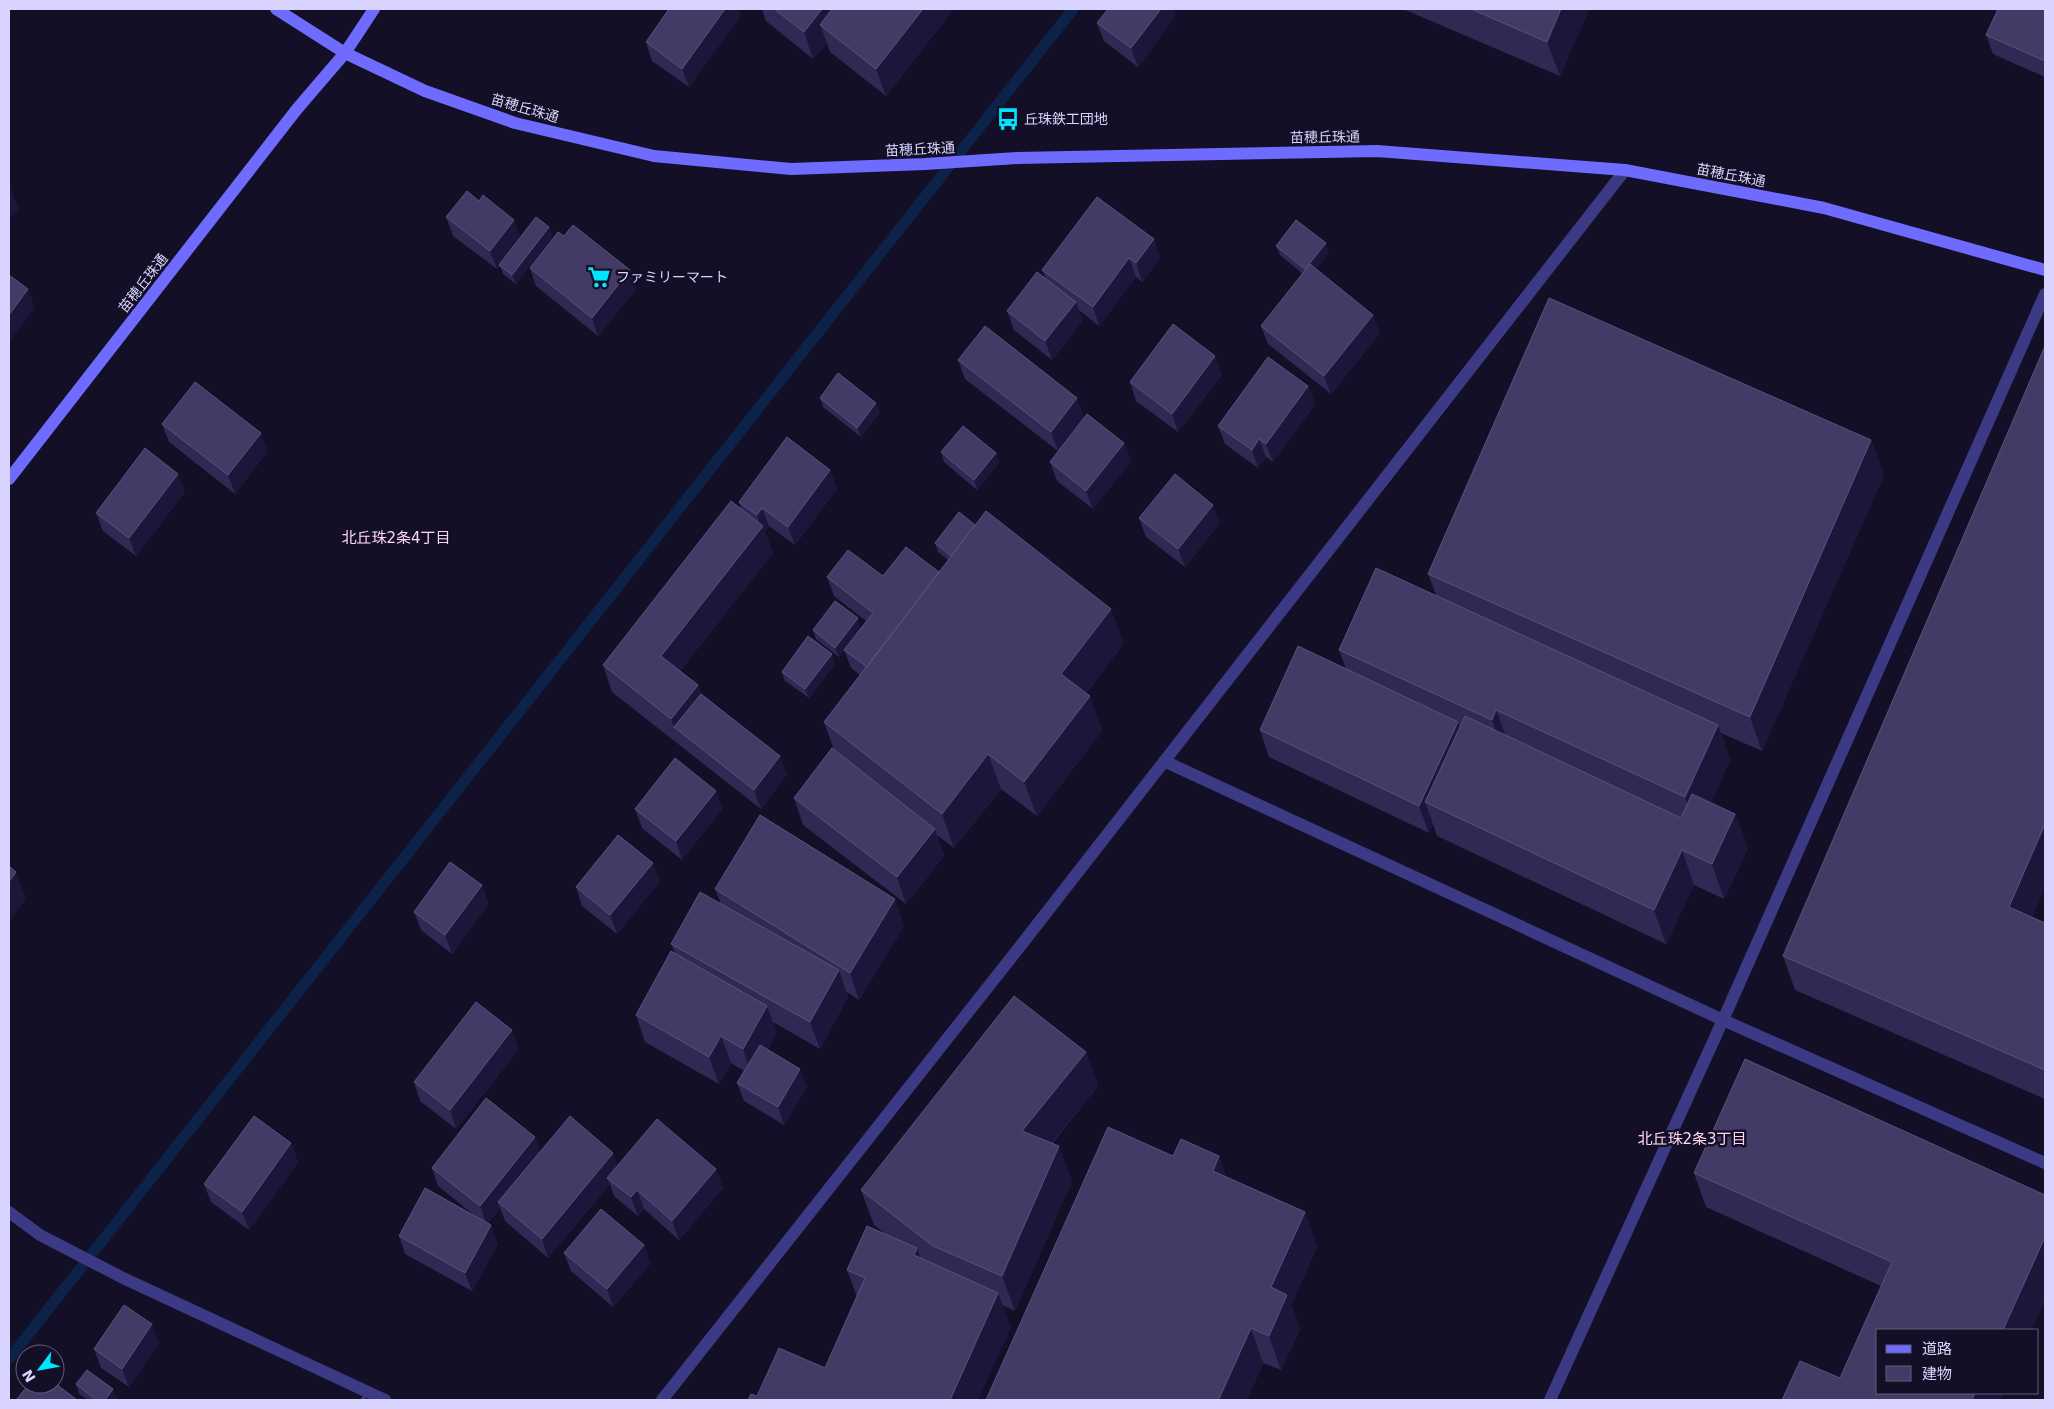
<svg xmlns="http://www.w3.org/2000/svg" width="2054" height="1409" viewBox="0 0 2054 1409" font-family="'DejaVu Sans','Noto Sans JP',sans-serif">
	<rect width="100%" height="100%" fill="#130f26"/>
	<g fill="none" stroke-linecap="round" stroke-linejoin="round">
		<!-- stream -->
		<path stroke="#0c2248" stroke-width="11" d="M9 1359 1073 9"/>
		<!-- street -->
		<path stroke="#3d3a85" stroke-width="12" d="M1164 761 1723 1020 2045 1163
			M9 1212 40 1235 123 1278 385 1400
			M662 1400 1018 949 1625 170
			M1550 1400 1723 1020 2045 294"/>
		<!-- secondary -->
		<path stroke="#6f6bff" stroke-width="12" d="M276 9 345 53 425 91 515 123 654 156 791 169 925 164 1017 158 1377 151 1625 170 1824 208 2045 270
			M9 479 297 109 345 53 374 9"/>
	</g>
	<!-- wall -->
	<path fill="#312854" d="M762 9H952L953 10 886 96 830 52 827 43 813 59 766 21Z
		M1403 9H1589L1560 76Z
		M2045 9V77L1993 54 1986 35Z
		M741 15 689 87 652 61 646 42Z
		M1176 15 1138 67 1104 41 1097 23Z
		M479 201 514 220 520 238 553 236 516 284 503 274 500 266 497 269 453 236 446 217Z
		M564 236 630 270 636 289 598 336 536 286 530 268Z
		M1154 239 1160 258 1142 282 1136 277 1099 326 1079 310 1082 321 1052 360 1014 330 1007 311 1046 279 1042 270Z
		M1276 246 1329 252 1316 269 1380 333 1331 394 1268 344 1261 326 1303 274 1280 255Z
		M958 360 1084 417 1058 451 965 379Z
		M1222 375 1178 432 1136 401 1130 382Z
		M1308 386 1315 404 1273 462 1266 457 1258 468 1225 444 1218 426Z
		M820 398 880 412 861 437 823 407Z
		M162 424 261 433 267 452 235 494 169 442Z
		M1871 440 1884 475 1762 751 1721 733 1730 760 1711 803 1735 814 1748 849 1724 899 1694 885 1666 944 1437 836 1433 824 1429 833 1269 757 1260 730 1346 669 1339 650 1436 595 1428 574Z
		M1124 443 1131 461 1093 509 1057 481 1050 462Z
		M941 452 996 453 999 463 977 490 944 462Z
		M830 470 837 489 795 545 769 526 765 532 773 553 680 671 698 685 701 694 787 774 761 809 612 692 603 665 741 509 739 502Z
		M185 492 136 556 103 531 96 513Z
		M1139 518 1220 523 1185 567 1146 537Z
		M935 543 1124 643 1086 693 1090 696 1102 731 1037 816 1001 789 954 848 937 835 944 856 906 904 803 825 794 798 834 750 824 722 860 675 851 668 844 650 839 657 816 639 813 630 861 628 866 621 834 596 827 577 883 576 939 572 948 560 938 552Z
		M835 664 809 698 785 681 782 672Z
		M716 791 722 809 682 860 642 828 635 809Z
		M660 881 617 934 582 906 576 887Z
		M482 885 488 904 452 954 421 930 414 912Z
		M715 889 904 926 859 1000 847 992 848 997 820 1049 773 1022 777 1033 768 1049 807 1087 784 1125 744 1101 737 1083 744 1071 731 1063 719 1084 645 1042 636 1015 675 953 671 944 721 904Z
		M2033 917 2045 923V1099L1795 990 1783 956Z
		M519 1049 456 1129 420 1101 414 1082Z
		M1086 1052 1098 1086 1052 1144 1072 1181 1015 1311 1002 1305 1011 1328 757 1396 825 1368 857 1297 847 1270 887 1235 874 1225 861 1190Z
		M535 1137 540 1151 618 1165 716 1169 723 1188 679 1240 644 1209 638 1216 614 1196 610 1184 548 1258 505 1221 500 1208 488 1223 498 1244 472 1291 405 1254 399 1236 479 1219 438 1186 432 1168Z
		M291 1143 298 1162 249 1230 211 1202 204 1184Z
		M1173 1156H1219L1226 1177 1305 1212 1317 1247 1291 1305 1300 1329 1281 1370 1263 1363 1247 1400H986Z
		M1694 1173 2045 1195V1300L2000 1400H1782L1840 1378 1881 1286 1706 1207Z
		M644 1245 650 1264 613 1307 571 1271 564 1253Z
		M159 1343 129 1387 101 1368 94 1349Z
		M76 1384 113 1389 117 1399 116 1400H88L79 1394Z"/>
	<!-- shaded-wall -->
	<path fill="#1d163a" d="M725 9H738L741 15 689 87 682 69Z
		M822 9H854L820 25 827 43 813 59 804 32Z
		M923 9H952L953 10 886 96 876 69Z
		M1161 9H1174L1176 15 1138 67 1131 48Z
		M1561 9H1589L1560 76 1547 42Z
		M9 184 19 210 9 218Z
		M514 220 521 238 497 269 490 251Z
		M549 227 553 236 516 284 512 275Z
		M1154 239 1160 258 1142 282 1136 263Z
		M1326 243 1329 252 1309 279 1305 269Z
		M1129 258 1136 277 1099 326 1093 307Z
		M630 270 636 289 598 336 592 318Z
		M28 289 35 308 9 342V315Z
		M1076 302 1082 321 1052 360 1045 341Z
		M1373 315 1380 333 1331 394 1324 376Z
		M1215 356 1222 375 1178 432 1172 414Z
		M1308 386 1315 404 1273 462 1266 444Z
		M1077 398 1084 417 1058 451 1051 432Z
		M876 403 880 412 861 437 857 428Z
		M261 433 267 452 235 494 228 475Z
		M1259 439 1266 457 1258 468 1252 450Z
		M1871 440 1884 475 1762 751 1750 717Z
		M1124 443 1131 461 1093 509 1086 491Z
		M996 453 999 463 977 490 974 480Z
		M830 470 837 489 795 545 788 527Z
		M178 474 185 492 136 556 129 538Z
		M1213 505 1220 523 1185 567 1178 549Z
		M762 508 769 526 765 532 773 553 671 683 661 656 761 528 757 515Z
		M1111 609 1124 643 1074 708 1061 674Z
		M858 618 861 628 839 657 835 648Z
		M832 654 835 664 809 698 805 689Z
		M698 685 708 712 674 727 671 719Z
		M1090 696 1102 731 1037 816 1024 782Z
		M1496 710 1509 745 1504 755 1492 720Z
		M1458 722 1468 749 1425 802 1433 824 1429 833 1419 806Z
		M1718 725 1730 760 1698 832 1685 797Z
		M988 754 1001 789 954 848 942 814Z
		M780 756 787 774 761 809 754 790Z
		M716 791 722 809 682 860 676 841Z
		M1735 814 1748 849 1724 899 1712 864Z
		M2045 824V888L2022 942 2009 907Z
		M935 829 944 856 906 904 897 877Z
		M1682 850 1694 885 1666 944 1654 910Z
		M653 863 660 881 617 934 610 915Z
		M16 872 26 899 9 922V882Z
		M482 885 488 904 452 954 445 935Z
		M895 899 904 926 859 1000 850 973Z
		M839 970 848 997 820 1049 810 1022Z
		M767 1006 777 1033 752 1076 743 1049Z
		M512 1030 519 1049 456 1129 450 1110Z
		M721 1036 731 1063 719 1084 709 1057Z
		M1086 1052 1098 1086 1034 1165 1022 1131Z
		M800 1069 807 1087 784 1125 778 1107Z
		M535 1137 542 1155 498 1202 500 1208 487 1225 480 1206Z
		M291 1143 298 1162 249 1230 242 1212Z
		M1059 1146 1072 1181 1015 1311 1002 1276Z
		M613 1153 620 1172 607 1178 610 1184 548 1258 542 1239Z
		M1219 1156 1231 1191 1213 1171Z
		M716 1169 723 1188 679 1240 672 1221Z
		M637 1190 644 1209 638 1216 631 1197Z
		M1305 1212 1317 1247 1291 1305 1300 1329 1281 1370 1269 1336 1271 1287Z
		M491 1225 498 1244 472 1291 465 1273Z
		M2045 1237V1300L2032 1330H2003Z
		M644 1245 650 1264 613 1307 607 1289Z
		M917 1248 929 1283 914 1255Z
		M998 1293 1011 1328 978 1400H950Z
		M152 1324 159 1343 129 1387 122 1369Z
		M1251 1328 1263 1363 1247 1400H1220L1219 1399Z
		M113 1389 117 1399 116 1400H105Z
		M1975 1393H2004L2000 1400H1972Z"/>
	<!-- building -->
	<path fill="#433a66" stroke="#5a527e" d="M669 9H725L682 69 646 42Z
		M774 9H822L804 32Z
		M832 9H923L876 69 820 25Z
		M1108 9H1161L1131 48 1097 23Z
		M1471 9H1561L1547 42Z
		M1998 9H2045V61L1986 35Z
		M467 191 479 201 483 195 514 220 490 251 446 217Z
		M1097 197 1154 239 1136 263 1129 258 1093 307 1042 270Z
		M536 217 549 227 512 275 499 265Z
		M1296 220 1326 243 1305 269 1276 246Z
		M573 225 630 270 592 318 530 268 558 232 564 236Z
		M1310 264 1373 315 1324 376 1261 326Z
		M1037 272 1076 302 1045 341 1007 311Z
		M9 275 28 289 9 315Z
		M1549 298 1871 440 1750 717 1428 574Z
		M1173 324 1215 356 1172 414 1130 382Z
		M985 326 1077 398 1051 432 958 360Z
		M2045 346V824L2009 907 2045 923V1070L1783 956Z
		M1268 357 1308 386 1266 444 1259 439 1252 450 1218 426Z
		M838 373 876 403 857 428 820 398Z
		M195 382 261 433 228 475 162 424Z
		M1087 414 1124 443 1086 491 1050 462Z
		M963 426 996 453 974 480 941 452Z
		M787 437 830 470 788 527 762 508 757 515 739 502Z
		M145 448 178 474 129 538 96 513Z
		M1175 474 1213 505 1178 549 1139 518Z
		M731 501 763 526 661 656 698 685 671 719 603 665Z
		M986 511 1111 609 1061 674 1090 696 1024 782 988 754 942 814 824 722Z
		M959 512 975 525 951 556 935 543Z
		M906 547 939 572 867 667 844 650 873 613 827 577 848 550 883 576Z
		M1376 568 1718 725 1685 797 1496 710 1492 720 1339 650Z
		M835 601 858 618 835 648 813 630Z
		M808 636 832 654 805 689 782 672Z
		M1298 646 1458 722 1419 806 1260 730Z
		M701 694 780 756 754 790 674 727Z
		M1465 716 1681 818 1692 794 1735 814 1712 864 1682 850 1654 910 1425 802Z
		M832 748 935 829 897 877 794 798Z
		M675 758 716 791 676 841 635 809Z
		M760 815 895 899 850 973 715 889Z
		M618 835 653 863 610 915 576 887Z
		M450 862 482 885 445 935 414 912Z
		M9 866 16 872 9 882Z
		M700 892 839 970 810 1022 671 944Z
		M671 951 767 1006 743 1049 721 1036 709 1057 636 1015Z
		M1014 996 1086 1052 1022 1131 1059 1146 1002 1276 933 1246 861 1190Z
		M476 1002 512 1030 450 1110 414 1082Z
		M760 1045 800 1069 778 1107 737 1083Z
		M1745 1059 2045 1195V1237L2003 1330H1878V1393H1975L1972 1400H1782L1800 1361 1840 1378 1892 1262 1694 1173Z
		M486 1098 535 1137 480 1206 432 1168Z
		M254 1116 291 1143 242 1212 204 1184Z
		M570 1116 613 1153 542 1239 498 1202Z
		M657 1119 716 1169 672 1221 637 1190 631 1197 607 1178Z
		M1108 1127 1173 1156 1181 1139 1219 1156 1213 1171 1305 1212 1271 1287 1287 1295 1269 1336 1251 1328 1219 1399 1222 1400H986Z
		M425 1188 491 1225 465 1273 399 1236Z
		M601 1209 644 1245 607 1289 564 1253Z
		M867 1226 917 1248 914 1255 998 1293 950 1400H748L751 1394 757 1396 779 1348 825 1368 865 1278 847 1270Z
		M124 1305 152 1324 122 1369 94 1349Z
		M87 1370 113 1389 105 1400H96L76 1384Z
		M55 1383 77 1400H16L29 1384H55Z
		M363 1397 367 1400H361Z"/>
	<!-- icons -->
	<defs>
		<symbol id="bus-bare" viewBox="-9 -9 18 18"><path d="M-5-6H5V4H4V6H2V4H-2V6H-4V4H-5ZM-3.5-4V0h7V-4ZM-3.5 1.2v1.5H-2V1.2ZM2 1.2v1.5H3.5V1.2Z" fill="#00e5ff" stroke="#130f26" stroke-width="2.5" paint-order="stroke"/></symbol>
		<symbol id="supermarket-bare" viewBox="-9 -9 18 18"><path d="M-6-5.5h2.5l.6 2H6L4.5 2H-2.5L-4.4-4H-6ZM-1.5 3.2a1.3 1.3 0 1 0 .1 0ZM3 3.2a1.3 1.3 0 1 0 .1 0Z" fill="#00e5ff" stroke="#130f26" stroke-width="2.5" paint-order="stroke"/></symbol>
	</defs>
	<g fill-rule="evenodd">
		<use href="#bus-bare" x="992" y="103" width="32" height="32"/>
		<use href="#supermarket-bare" x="583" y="261" width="32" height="32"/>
	</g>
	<g text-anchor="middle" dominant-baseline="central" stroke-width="5" stroke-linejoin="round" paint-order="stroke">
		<!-- street labels -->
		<g font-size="14" fill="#d9d4ff" stroke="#130f26">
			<text transform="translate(525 108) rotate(16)">苗穂丘珠通</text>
			<text transform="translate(1325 137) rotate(-1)">苗穂丘珠通</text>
			<text transform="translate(920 149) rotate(-3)">苗穂丘珠通</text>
			<text transform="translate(1731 175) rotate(11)">苗穂丘珠通</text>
			<text transform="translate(143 283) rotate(-52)">苗穂丘珠通</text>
		</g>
		<!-- poi labels -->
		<g font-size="14" fill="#d9d4ff" stroke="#130f26" text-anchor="start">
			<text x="1024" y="119">丘珠鉄工団地</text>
			<text x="616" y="277">ファミリーマート</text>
		</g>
		<!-- neighbourhood labels -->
		<g font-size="15" fill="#ffd6f0" stroke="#130f26">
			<text x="396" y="538">北丘珠2条4丁目</text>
			<text x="1692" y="1139">北丘珠2条3丁目</text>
		</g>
	</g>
	<!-- border -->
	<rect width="2054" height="1409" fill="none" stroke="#d9d4ff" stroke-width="20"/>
	<!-- legend -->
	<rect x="1876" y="1329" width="162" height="65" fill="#130f26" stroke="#625e7d"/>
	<rect x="1886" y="1345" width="25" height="8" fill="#6f6bff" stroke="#625e7d"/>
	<text x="1922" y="1354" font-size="15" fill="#d9d4ff">道路</text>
	<rect x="1886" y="1366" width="25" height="15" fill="#433a66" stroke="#625e7d"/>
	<text x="1922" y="1379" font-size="15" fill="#d9d4ff">建物</text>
	<!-- north arrow -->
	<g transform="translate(40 1369) rotate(238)"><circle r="24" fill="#130f26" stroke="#625e7d"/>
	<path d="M0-4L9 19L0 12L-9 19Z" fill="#00e5ff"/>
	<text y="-8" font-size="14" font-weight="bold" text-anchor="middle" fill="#d9d4ff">N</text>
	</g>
</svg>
